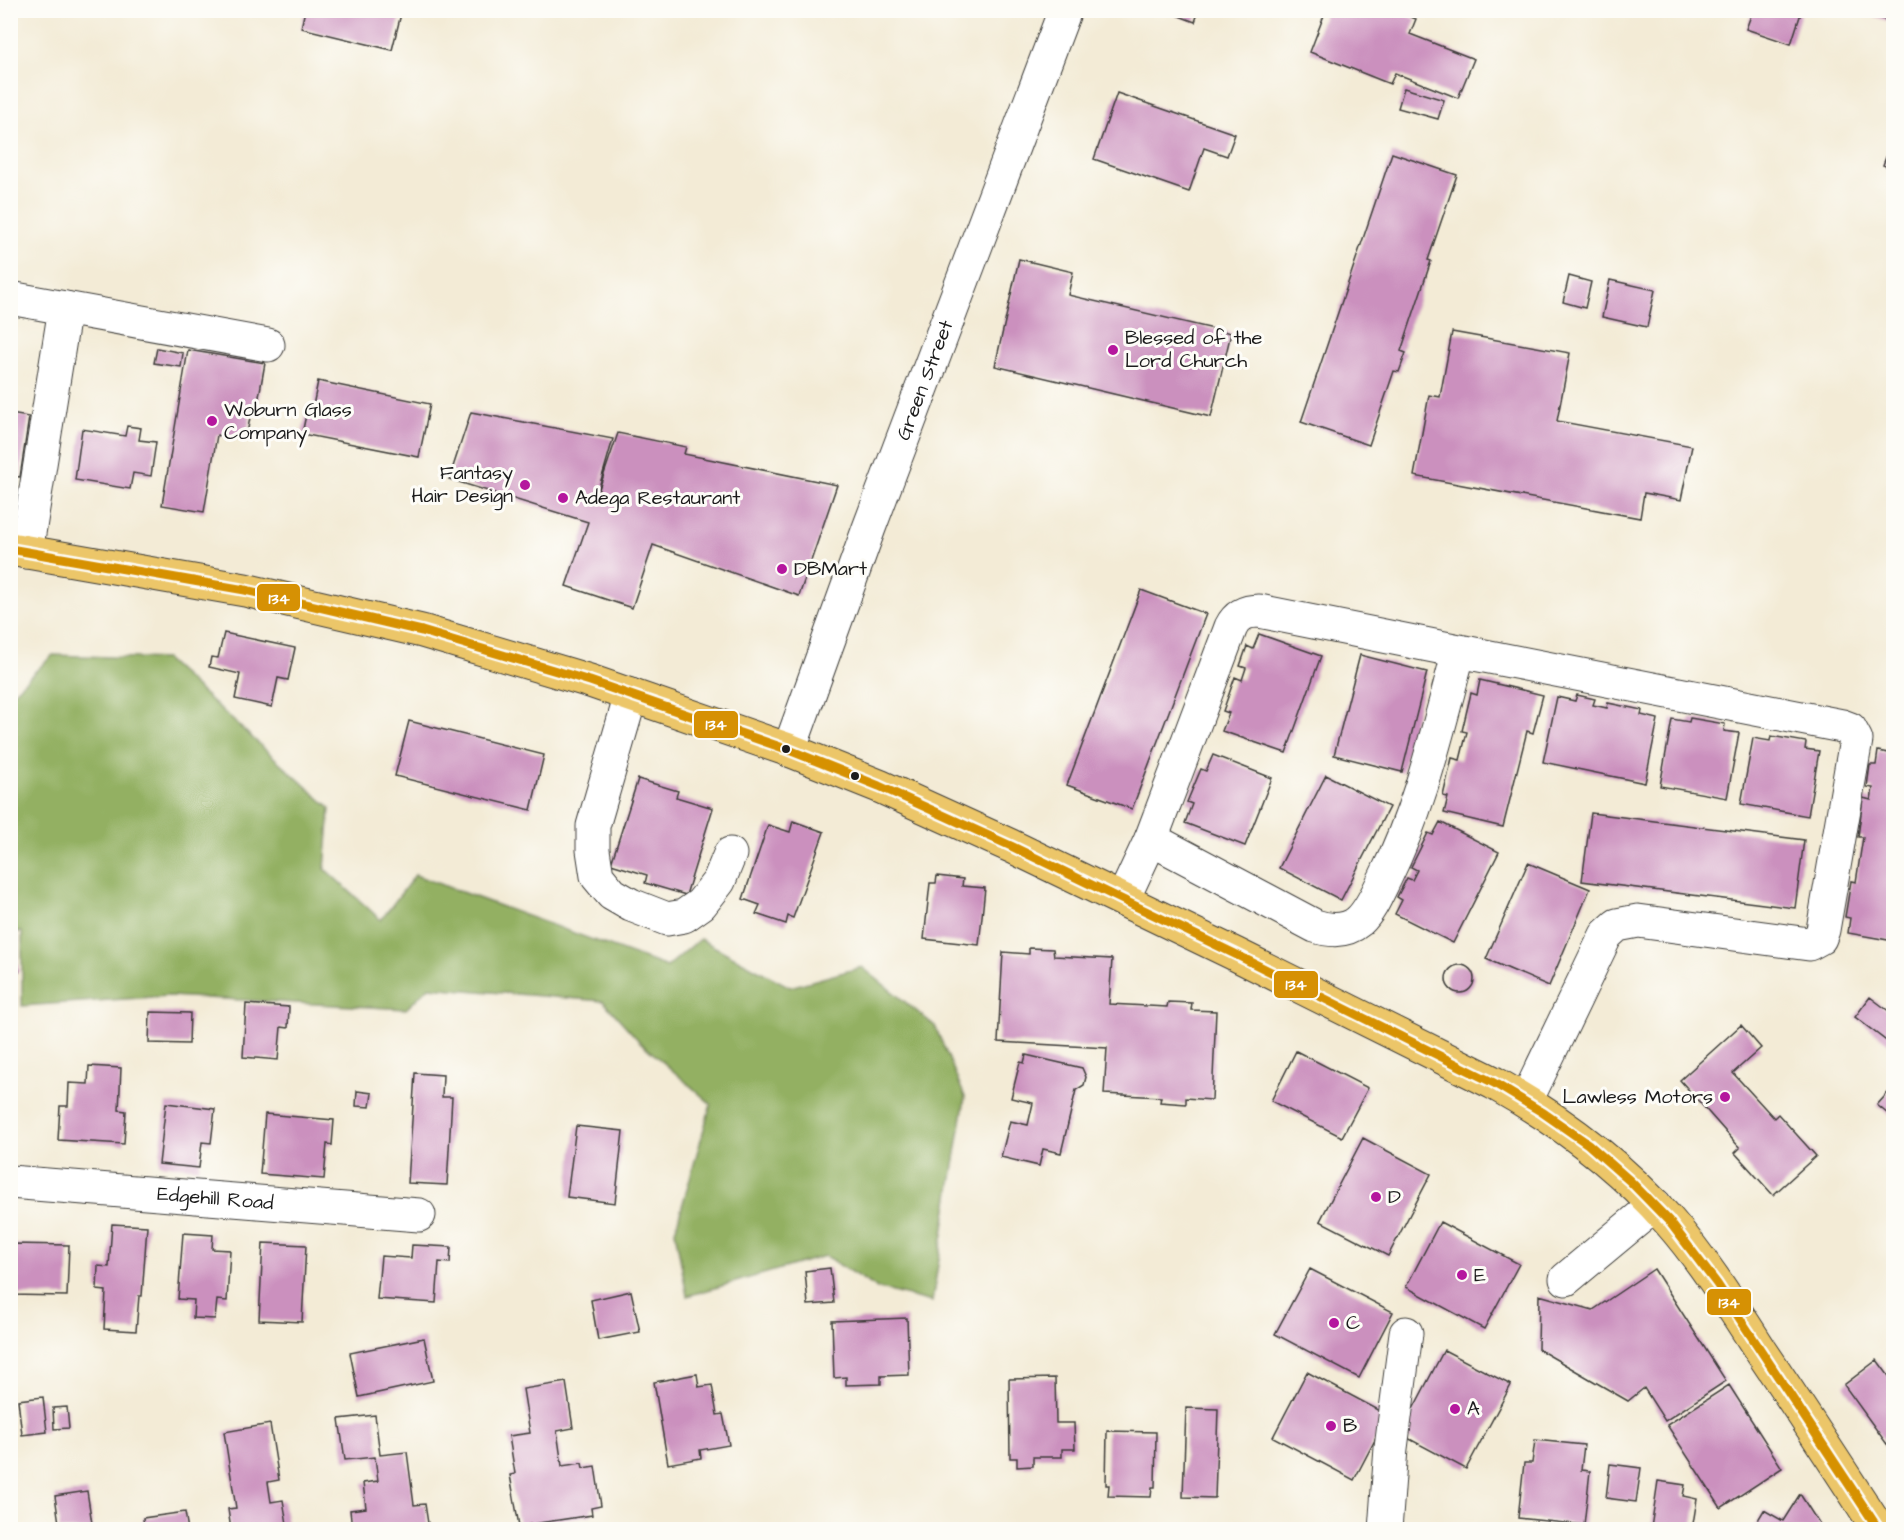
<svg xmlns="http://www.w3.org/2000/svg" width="1904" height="1540" viewBox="0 0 1904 1540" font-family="'Architects Daughter',sans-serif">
	<rect width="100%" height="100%" fill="#fdfcf7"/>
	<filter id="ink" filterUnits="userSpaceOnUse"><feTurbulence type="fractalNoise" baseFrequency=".0167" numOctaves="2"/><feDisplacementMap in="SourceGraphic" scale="12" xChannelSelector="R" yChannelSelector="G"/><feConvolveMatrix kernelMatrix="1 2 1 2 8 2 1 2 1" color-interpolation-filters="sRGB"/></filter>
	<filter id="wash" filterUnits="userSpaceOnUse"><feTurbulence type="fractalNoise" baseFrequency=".008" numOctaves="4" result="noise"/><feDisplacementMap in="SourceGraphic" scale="24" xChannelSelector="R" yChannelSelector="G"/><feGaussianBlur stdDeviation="1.35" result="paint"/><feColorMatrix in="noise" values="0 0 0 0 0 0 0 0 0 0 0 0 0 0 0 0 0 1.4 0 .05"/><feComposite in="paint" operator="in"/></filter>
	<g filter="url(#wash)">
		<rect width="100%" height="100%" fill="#f3ebd6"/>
		<!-- forest -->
		<path fill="#93b062" stroke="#58663f" stroke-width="1.5" d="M53 655 165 659 330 808 325 869 381 920 415 875 667 967 700 939 790 987 862 967 935 1026 965 1097 932 1302 877 1288 825 1256 687 1296 675 1231 711 1104 640 1042 603 1001 429 987 406 1009 169 996 22 1006V932H10L11 694Z"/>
		<g id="blocks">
			<!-- building -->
			<path fill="#cb90be" d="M305 10H402L392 50 301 28Z
				M1163 10H1199L1195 22Z
				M1326 10H1393L1416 19 1410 34 1474 59 1458 98 1395 73 1390 84 1310 52Z
				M1753 10H1802L1791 44 1746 29Z
				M1868 10H1894V23L1867 14Z
				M1404 88 1444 100 1438 119 1398 108Z
				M1117 93 1235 134 1227 156 1204 148 1189 192 1094 159Z
				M1891 144 1894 145V169L1883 165Z
				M1392 153 1457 175 1428 260 1431 261 1401 351 1406 353 1399 372 1394 371 1369 445 1301 422Z
				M1019 259 1073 272 1068 295 1231 333 1211 417 995 366Z
				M1569 276 1591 282 1585 308 1563 302Z
				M1610 280 1655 290 1647 327 1602 317Z
				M1452 332 1570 353 1557 421 1692 446 1681 500 1644 493 1640 518 1414 476 1429 395 1440 397Z
				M157 348 183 353 181 367 154 363Z
				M188 350 265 363 257 408 252 407 246 439 217 435 204 512 162 505Z
				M318 381 430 404 419 457 302 434 308 405 313 406Z
				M471 412 613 439 595 501 618 433 686 447 684 454 837 485 799 596 653 545 632 608 566 586 588 522 449 479Z
				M10 414 29 417 20 477 10 476Z
				M127 426 141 428 139 440 156 442 151 476 133 473 130 489 75 480 82 429 125 436Z
				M1141 590 1206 614 1132 809 1067 785Z
				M224 633 295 648 288 680 278 678 272 707 235 699 240 674 209 667 211 657 218 658Z
				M1259 634 1321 656 1286 753 1222 731 1229 713 1223 711 1235 677 1242 680 1246 668 1240 666 1247 646 1253 649Z
				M1360 655 1427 672 1402 772 1334 755Z
				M1480 680 1543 695 1533 733 1527 731 1503 827 1444 813 1448 797 1443 796 1452 758 1460 760 1467 732 1462 731 1471 693 1477 695Z
				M1577 695 1595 699 1593 705 1607 708 1608 703 1642 710 1641 715 1658 719 1645 783 1543 762 1557 697 1575 701Z
				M1690 718 1725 724 1724 731 1739 733 1727 798 1660 786 1672 719 1689 722Z
				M409 721 544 755 531 810 395 776Z
				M1771 736 1806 742 1805 749 1819 751 1808 816 1741 804 1753 738 1770 741Z
				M1878 751 1894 754V941L1848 933 1850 918 1845 917 1851 881 1856 882 1863 837H1858L1863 798 1871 800 1873 788 1867 787 1870 765H1876Z
				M1213 755 1272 778 1245 846 1185 823 1192 804 1187 802 1201 769 1206 771Z
				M1326 775 1389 807 1341 900 1279 868Z
				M638 779 678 791 676 797 713 808 686 895 645 883 647 875 611 864Z
				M1591 813 1804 840 1795 908 1582 881Z
				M793 821 824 832 793 918 788 916 786 924 756 914 760 905 743 899 768 825 790 832Z
				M1440 822 1499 852 1453 943 1395 914 1402 900 1397 897 1407 878 1412 880 1417 870 1411 867 1428 833 1433 835Z
				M1528 863 1590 889 1549 986 1486 959Z
				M937 876 963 879 962 886 985 888 979 945 924 939 930 883H936Z
				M13 936 19 972 10 974V937Z
				M1029 948 1053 949 1054 956 1112 959 1109 1004 1167 1007 1168 1002 1192 1003 1191 1010 1216 1011 1212 1100 1186 1098V1104L1160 1102 1161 1097 1104 1094 1107 1048 998 1042 1003 952 1029 954Z
				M1446 979a14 14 0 1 1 28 0a14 14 0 1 1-28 0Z
				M1870 997 1894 1015 1893 1046 1855 1017Z
				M246 1004 289 1007 288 1028 281 1027 278 1060 243 1057Z
				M150 1012 190 1013 189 1044 149 1043Z
				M1741 1025 1761 1048 1733 1073 1774 1118 1778 1114 1816 1156 1773 1195 1735 1153 1740 1148 1680 1080Z
				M1296 1051 1368 1088 1342 1137 1271 1101Z
				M1026 1055 1082 1068 1086 1077 1084 1085 1076 1090 1061 1153 1043 1149 1039 1166 1001 1157 1010 1121 1028 1125 1033 1103 1011 1098 1020 1062 1024 1063Z
				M89 1066 121 1068 119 1110 126 1111 124 1144 58 1140 60 1106H68L69 1083 88 1084Z
				M415 1073 443 1075 442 1097H452L447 1185 408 1183Z
				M1894 1086V1119L1877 1105Z
				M357 1091 372 1093 370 1107 356 1106Z
				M166 1103 215 1109 211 1143 202 1142 199 1168 159 1164Z
				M265 1114 334 1120 332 1145 327 1144 324 1179 260 1174Z
				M576 1126 623 1131 615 1203 567 1197Z
				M1363 1138 1431 1174 1388 1256 1320 1221Z
				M1440 1222 1519 1264 1484 1329 1406 1287Z
				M112 1224 147 1226 142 1296H139L136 1331 104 1329 106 1291 97 1290 98 1266 109 1267Z
				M183 1233 213 1235 212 1249 230 1250 227 1301 217 1300 215 1319 193 1318 194 1300 178 1299Z
				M263 1243 306 1245 302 1322 259 1320Z
				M10 1244 69 1245 67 1296 10 1295Z
				M412 1245 451 1247 450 1263 439 1262 436 1303 377 1299 381 1256 411 1258Z
				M830 1268 834 1303 808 1305 805 1271Z
				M1310 1269 1393 1312 1359 1378 1275 1334Z
				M1654 1269 1726 1381 1665 1421 1644 1388 1628 1401 1538 1349 1539 1295 1593 1310Z
				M631 1291 640 1332 598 1340 591 1300Z
				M907 1318 909 1375 881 1376V1384L846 1385V1377L834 1378 832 1321Z
				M424 1338 433 1381 359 1397 350 1353Z
				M1444 1350 1511 1385 1466 1469 1400 1434Z
				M1877 1360 1894 1383V1454L1844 1385Z
				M1307 1372 1388 1415 1354 1480 1273 1437Z
				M697 1374 699 1387 712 1385 717 1415 723 1414 729 1445 700 1450 701 1458 668 1464 654 1382Z
				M1055 1378 1056 1423H1074L1075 1449H1062V1457H1033V1466L1017 1467V1458H1010L1009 1379Z
				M566 1382 573 1428 557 1431 562 1466 582 1463 583 1468 595 1466 601 1506 591 1508 592 1515 519 1526 510 1475 515 1474 509 1436 530 1433 523 1389Z
				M1729 1385 1782 1468 1721 1508 1667 1425Z
				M43 1397 47 1432 22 1435 18 1400Z
				M67 1407 69 1428 54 1429 53 1408Z
				M1186 1408 1218 1409 1215 1498 1183 1497Z
				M375 1415 380 1455 407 1452 414 1505 425 1504 429 1530H352L350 1510 366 1508 363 1483 378 1481 375 1457 345 1460 339 1419Z
				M270 1424 279 1480 268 1482 271 1502 283 1500 288 1530H231L228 1509 236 1508 224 1432Z
				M1107 1431 1156 1432 1155 1487H1152L1151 1497 1108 1496 1109 1485H1106Z
				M1535 1440 1584 1445 1581 1470 1590 1471 1584 1525 1518 1518 1524 1463H1532Z
				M1610 1464 1641 1468 1636 1502 1606 1498Z
				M1658 1481 1685 1485 1683 1496 1697 1499 1692 1530 1651 1528Z
				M87 1491 93 1530H60L55 1496Z
				M1800 1494 1823 1530H1752L1764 1510 1783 1521Z
				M185 1512 188 1530H144L143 1518Z"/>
		</g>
	</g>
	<g filter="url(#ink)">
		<use href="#blocks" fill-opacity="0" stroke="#3c3b38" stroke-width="1.5"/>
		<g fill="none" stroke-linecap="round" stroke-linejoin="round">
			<defs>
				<g id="minor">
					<path d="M10 298 268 345"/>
					<path d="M26 552 65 308"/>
					<path d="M1459 651 1259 611C1246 611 1237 615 1231 627L1151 839 1315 926C1330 931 1346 932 1359 921 1371 910 1378 892 1385 878 1421 806 1438 728 1459 651L1842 726 1850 729 1856 740 1823 930 1820 938 1809 944 1638 921 1617 925 1606 935 1526 1101"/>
					<path d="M631 695 593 826V850L597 876 612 894 631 905 667 919 684 916 701 904 719 881 730 854"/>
					<path id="s1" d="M789 750 869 528 1065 10"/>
					<path d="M1123 899 1151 839"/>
					<path id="s2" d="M10 1182 419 1215"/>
					<path d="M1566 1279 1655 1205"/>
					<path d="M1385 1530 1391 1448 1406 1333"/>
				</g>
				<path id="major" d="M10 549 245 590 422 631 590 681 789 750 879 786 1011 846 1235 954 1494 1083C1560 1120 1619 1164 1669 1221 1704 1261 1732 1306 1761 1351 1801 1410 1840 1470 1879 1530"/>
			</defs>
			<!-- minor casing -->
			<use href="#minor" stroke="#3c3b38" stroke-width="35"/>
			<!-- major casing -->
			<use href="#major" stroke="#3c3b38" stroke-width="35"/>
			<!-- minor -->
			<use href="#minor" stroke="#fff" stroke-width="33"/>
			<!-- major -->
			<use href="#major" stroke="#ecc669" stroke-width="33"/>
			<defs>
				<path id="bus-1" d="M10 549 245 590 422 631 590 681 789 750 879 786 1011 846 1235 954 1494 1083 1542 1112 1588 1144 1630 1181 1669 1221 1717 1284 1879 1530"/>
			</defs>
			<!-- bus-1 casing -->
			<use href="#bus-1" stroke="#fdfcf7" stroke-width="14"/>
			<!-- bus-1 -->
			<use href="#bus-1" stroke="#d69104" stroke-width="9"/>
		</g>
	</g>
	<!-- markers -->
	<g fill="#b5179e" stroke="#fdfcf7" stroke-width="2">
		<circle cx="1113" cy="350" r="6"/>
		<circle cx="212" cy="421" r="6"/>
		<circle cx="525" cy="485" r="6"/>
		<circle cx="563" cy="498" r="6"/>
		<circle cx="782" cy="569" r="6"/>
		<circle cx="1725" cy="1097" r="6"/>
		<circle cx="1376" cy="1197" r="6"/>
		<circle cx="1462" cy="1275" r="6"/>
		<circle cx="1334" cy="1323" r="6"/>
		<circle cx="1455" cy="1409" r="6"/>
		<circle cx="1331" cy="1426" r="6"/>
	</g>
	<g fill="#1c1c1c" stroke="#fdfcf7" stroke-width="2">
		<circle cx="786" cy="749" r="5"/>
		<circle cx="855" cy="776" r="5"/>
	</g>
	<g text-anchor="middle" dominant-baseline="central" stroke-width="6" stroke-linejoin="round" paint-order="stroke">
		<!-- poi labels -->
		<g font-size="20" fill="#1c1c1c" stroke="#fdfcf7" text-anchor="start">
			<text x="1125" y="338">Blessed of the<tspan x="1125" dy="23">Lord Church</tspan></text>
			<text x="224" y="410">Woburn Glass<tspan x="224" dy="23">Company</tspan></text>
			<text x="513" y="473" text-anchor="end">Fantasy<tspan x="513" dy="23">Hair Design</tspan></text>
			<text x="575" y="498">Adega Restaurant</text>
			<text x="794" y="569">DBMart</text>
			<text x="1713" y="1097" text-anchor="end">Lawless Motors</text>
			<text x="1388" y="1197">D</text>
			<text x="1474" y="1275">E</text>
			<text x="1346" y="1323">C</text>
			<text x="1467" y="1409">A</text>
			<text x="1343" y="1426">B</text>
		</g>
		<!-- street labels -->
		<g font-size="20" fill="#1c1c1c" stroke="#fdfcf7">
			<text stroke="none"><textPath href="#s1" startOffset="394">Green Street</textPath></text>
			<text stroke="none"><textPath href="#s2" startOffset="206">Edgehill Road</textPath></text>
		</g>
	</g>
	<g stroke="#fdfcf7" stroke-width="2">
		<rect x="256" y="583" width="45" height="29" rx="6" fill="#d69104"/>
		<rect x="693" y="710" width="46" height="29" rx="6" fill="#d69104"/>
		<rect x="1273" y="970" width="46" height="29" rx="6" fill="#d69104"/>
		<rect x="1706" y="1288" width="46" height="28" rx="6" fill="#d69104"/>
	</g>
	<g font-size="16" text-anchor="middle" font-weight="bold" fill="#fff">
		<text x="279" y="604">134</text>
		<text x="716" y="730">134</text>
		<text x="1296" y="990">134</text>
		<text x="1729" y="1308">134</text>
	</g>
	<!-- margin -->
	<rect width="1904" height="1540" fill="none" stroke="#fdfcf7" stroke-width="36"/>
</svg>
